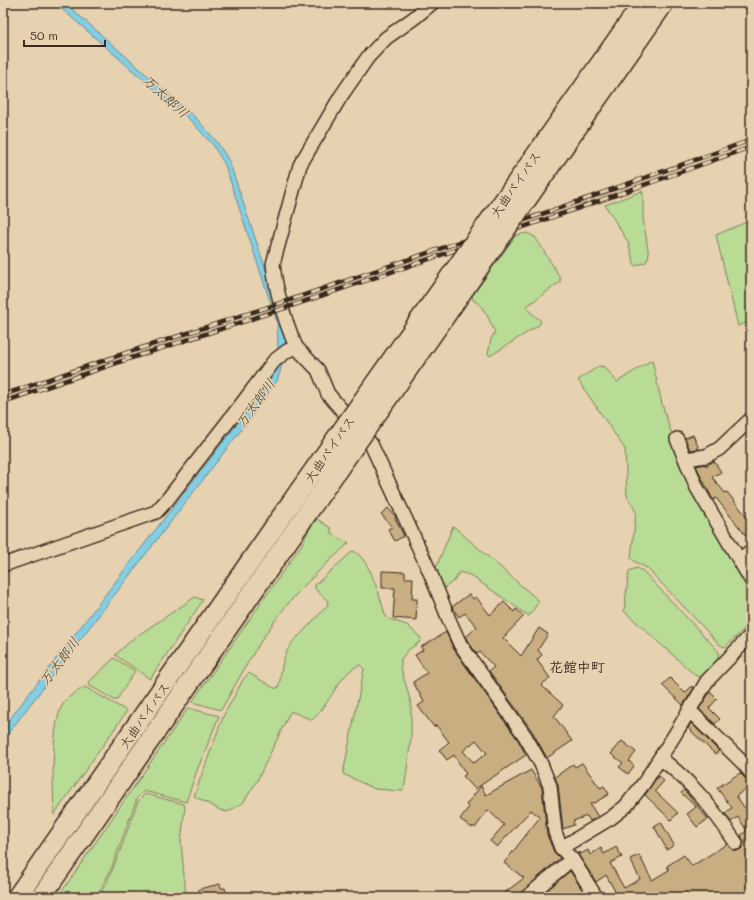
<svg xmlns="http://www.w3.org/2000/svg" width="754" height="900" viewBox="0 0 754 900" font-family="Mali,'Klee One',sans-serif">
	<rect width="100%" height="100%" fill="#e6d1b0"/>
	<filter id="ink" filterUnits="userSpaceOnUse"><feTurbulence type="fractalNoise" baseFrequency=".025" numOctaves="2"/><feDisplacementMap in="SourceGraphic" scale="8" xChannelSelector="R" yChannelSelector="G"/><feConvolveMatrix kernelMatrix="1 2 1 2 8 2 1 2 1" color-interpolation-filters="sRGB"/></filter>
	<g filter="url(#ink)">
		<!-- green -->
		<path fill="#b8db95" stroke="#7a825a" d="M642 191 643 194V218L649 256 646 262 635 266 628 242 605 205Z
			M751 220V321L738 326 716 235Z
			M527 233 535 237 560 277V282L527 306V309L541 321 539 325 490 356 488 354 491 339 495 332C489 321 485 306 473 300L472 296 516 235Z
			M652 360 662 404 673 438 751 586V623L725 647 720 645 647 568 634 561 631 558 636 512 627 496 625 449 578 380 599 366 605 367 617 382Z
			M317 519 332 529 330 532 342 540 349 543C324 566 297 590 277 618 255 647 239 679 221 710L192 702 302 544 308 531Z
			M453 526 539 601 529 616 470 575 459 572 455 580 441 590 435 570Z
			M353 551C370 558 380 597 385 615L389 619 407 625 421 638 420 642 408 650 401 659V668L411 703V738L405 784 402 791 375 789 343 774 364 669 360 665C339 672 329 707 312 720L293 712H290L257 781 243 803 227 812 220 810 194 796 223 717 244 678 249 673 274 688H278C281 681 280 674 282 666 284 655 291 641 300 635L327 606 328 601 315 589V585Z
			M637 568 643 571 719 652 718 659 701 677 696 676 624 611 629 571Z
			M195 597 203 600 150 679 115 655 134 638Z
			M114 658 135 671 116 701 90 686 89 682Z
			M85 687 127 711 54 815C53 790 50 719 65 701 70 695 78 691 85 687Z
			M188 708 219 716 196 773 186 802 144 791 137 798 112 867 97 897H58Z
			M145 794 184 804 185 808 181 842 186 897H99C116 867 126 833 138 801Z"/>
		<!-- water -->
		<path fill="#84cee4" stroke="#678c95" d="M55 3H65L197 119 217 142 229 161 282 317 286 340 283 362 277 381 245 425 3 740V728L25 699 257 398 273 371 278 347 277 322 225 165 213 145 191 121Z"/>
		<!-- building -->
		<path fill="#c9ae82" stroke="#3b2a1e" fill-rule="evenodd" d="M693 435 699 449 690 450 685 438Z
			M714 461 721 472 712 477 725 493 727 492 751 522V542L716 498 713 500 696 466 706 464V466Z
			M388 508 396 517 395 518 404 536 395 541 388 529 392 527 381 514Z
			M382 571 405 572V578H413L412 599H417L416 620 393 618 395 588H382Z
			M469 594 473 599 476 597 490 615 504 602 514 612 516 609 524 616 503 638 521 656 539 628 548 634 538 650 542 655 537 660 550 678 541 685 563 705 554 716 572 741 547 758 532 731 489 671 494 667 480 652 477 654 467 640 466 637 477 627 465 613 459 617 452 607Z
			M446 632 453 648 518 740 526 755 475 789 463 776 466 774 454 755 447 760 439 750 449 742 436 725 434 727 418 706 424 702 413 682 427 673 415 655 423 650 421 647ZM476 740 487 753 474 763 463 751Z
			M670 678 685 693 692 686 694 688 683 705 662 685Z
			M710 692 717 699 709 708 720 719 715 724 699 709Z
			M691 723 719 751 715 754 688 728Z
			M622 741 636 752 629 761 634 766 628 774 619 767 623 763 611 754Z
			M582 763 600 788 604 786 609 794 596 802 590 804 598 817 590 821 587 816 573 821 574 825 563 829 558 785 555 777 573 764 575 767Z
			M531 770 542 788 547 835 554 852 560 858 516 897H499L524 878 504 863 540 817 531 810 497 847 490 841 504 825 488 810 475 828 473 826 472 828 460 819 469 807 466 805 481 786 486 795Z
			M740 773 745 778 751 781V785L736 796 751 816V890L739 897H604L615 891 606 875 596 882 578 854 580 852 581 854 588 850 590 855 601 848 604 854 616 847 622 857 610 863 624 888 640 879 630 859 639 855 652 880 669 870 667 866 684 855 692 866 727 844 733 850 737 851 741 849 744 843 741 835 747 831 738 817 731 822 725 813 732 808 717 788Z
			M658 776 664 781 655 791 678 813 671 820 645 795Z
			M684 790 709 820 708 819 697 827 687 814 696 807 681 793Z
			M661 822 674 845 667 850 654 826Z
			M570 871 585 894 580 897H548L545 892Z
			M220 884 221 888H225L227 897H199V889Z"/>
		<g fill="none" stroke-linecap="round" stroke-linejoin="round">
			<defs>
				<path id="minor" d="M296 347C285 321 276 293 273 264L300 165 341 96 368 57 386 38 414 18 432 3
					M677 439 697 488 751 580
					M686 459 706 456 719 449 751 419
					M739 560 751 551
					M3 565 156 512 167 500 244 401 274 361 287 351 296 347 318 370 328 394 371 444 429 570 450 622 460 644 525 736 541 764 550 786 555 832 561 848 572 859 596 897
					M689 710 744 764 751 773
					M660 758C693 783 713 809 736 843
					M561 848 611 818 626 806 644 783 674 736 707 681 751 635
					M527 897 572 859"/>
				<path id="highway" d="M17 897 300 490
					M41 897 315 502"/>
			</defs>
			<!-- minor casing -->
			<use href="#minor" stroke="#3b2a1e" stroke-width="16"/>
			<!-- highway casing -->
			<use href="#highway" stroke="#3b2a1e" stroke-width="22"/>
			<!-- minor -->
			<use href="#minor" stroke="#e6d1b0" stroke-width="13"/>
			<!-- highway -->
			<use href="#highway" stroke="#e6d1b0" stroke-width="19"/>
			<defs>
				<path id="rail" d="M3 395 120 355 290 300 574 203 751 140
					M3 402 122 361 291 306 576 209 751 147"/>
			</defs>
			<!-- rail casing -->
			<use href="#rail" stroke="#3b2a1e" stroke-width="4.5"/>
			<!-- rail -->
			<use href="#rail" stroke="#e6d1b0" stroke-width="3" stroke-dasharray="9" stroke-linecap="butt"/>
			<defs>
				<path id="highway-bridge" d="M300 490 643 3
					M315 502 664 3"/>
			</defs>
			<!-- highway-bridge casing -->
			<use href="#highway-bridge" stroke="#3b2a1e" stroke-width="22" stroke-linecap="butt"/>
			<!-- highway-bridge -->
			<use href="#highway-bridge" stroke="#e6d1b0" stroke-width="19"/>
		</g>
	</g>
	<g text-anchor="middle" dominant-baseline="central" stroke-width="3.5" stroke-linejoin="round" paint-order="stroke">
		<!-- street labels -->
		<g font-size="13" fill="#3b2a1e" stroke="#e6d1b0">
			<text transform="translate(515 184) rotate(-55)">大曲バイパス</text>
			<text transform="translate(329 449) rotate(-55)">大曲バイパス</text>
			<text transform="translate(144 715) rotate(-55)">大曲バイパス</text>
		</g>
		<!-- water labels -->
		<g font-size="14" font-style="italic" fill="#46433c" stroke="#e6d1b0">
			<text transform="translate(166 96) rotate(42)">万太郎川</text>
			<text transform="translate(255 403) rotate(-54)">万太郎川</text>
			<text transform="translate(59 661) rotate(-53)">万太郎川</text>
		</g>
		<!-- neighbourhood labels -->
		<g font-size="14" font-weight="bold" fill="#3b2a1e" stroke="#e6d1b0">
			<text x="577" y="666">花館中町</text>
		</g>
	</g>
	<!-- margin -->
	<rect width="754" height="900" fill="none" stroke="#e6d1b0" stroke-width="16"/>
	<rect x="8" y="8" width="738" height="884" fill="none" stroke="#3b2a1e" stroke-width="1.5" filter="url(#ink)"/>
	<!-- scale -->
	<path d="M24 40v6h81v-6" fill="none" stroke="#3b2a1e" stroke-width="2"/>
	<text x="30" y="40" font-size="12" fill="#3b2a1e" stroke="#e6d1b0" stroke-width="3" paint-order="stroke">50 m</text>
</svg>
